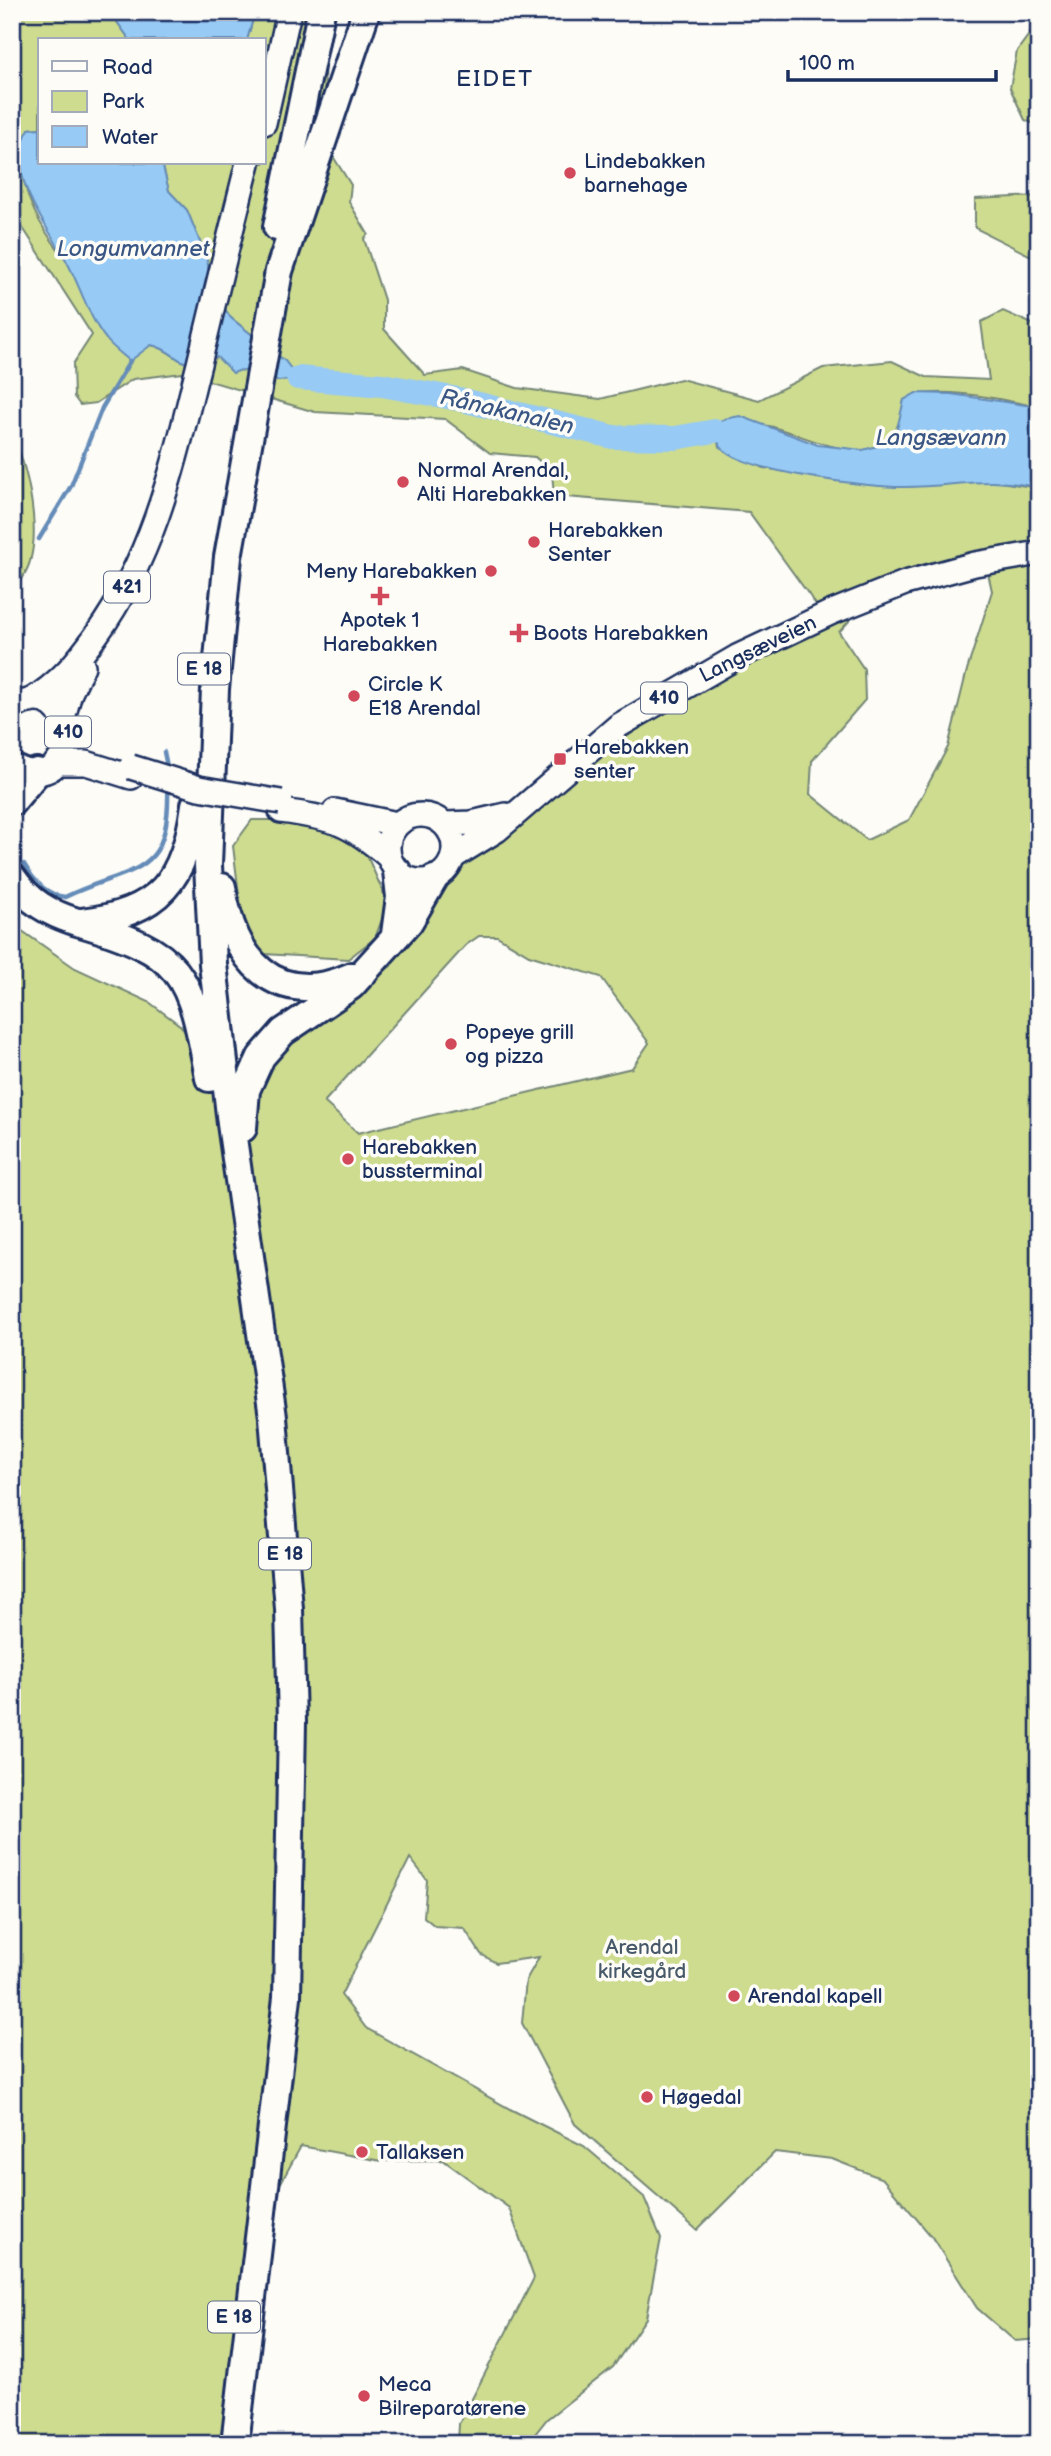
<svg xmlns="http://www.w3.org/2000/svg" width="1051" height="2456" viewBox="0 0 1051 2456" font-family="'Balsamiq Sans',sans-serif">
	<rect width="100%" height="100%" fill="#fdfcf7"/>
	<filter id="ink" filterUnits="userSpaceOnUse"><feTurbulence type="fractalNoise" baseFrequency=".0143" numOctaves="2"/><feDisplacementMap in="SourceGraphic" scale="14" xChannelSelector="R" yChannelSelector="G"/><feConvolveMatrix kernelMatrix="1 2 1 2 8 2 1 2 1" color-interpolation-filters="sRGB"/></filter>
	<g filter="url(#ink)">
		<!-- green -->
		<path fill="#cedc8f" stroke="#748676" stroke-width="2" fill-rule="evenodd" d="M12 12H110L130 40H40V128L29 129C27 143 22 159 23 173 30 239 106 300 151 345 168 348 178 362 187 363 196 364 208 359 217 357L241 370 279 381 285 361 231 318 211 290 207 259 187 210 169 191 162 163H264V40H247L255 12H327L324 60 326 132 329 150 351 185 349 202 368 234 364 239 384 300V329L425 375 463 370 517 388 600 399 681 379 759 400 823 368 892 361 926 377 989 380 981 322 1003 311 1039 327V407C1005 400 932 383 904 400 902 409 901 419 897 427 878 476 801 433 769 426 753 423 731 430 715 431L719 446 764 468 843 481 905 487 986 480 1039 488V2339L1015 2341 977 2308 932 2237 883 2179 832 2159 775 2152 697 2230 575 2124 522 2023 526 1980 539 1957 496 1963 481 1954 464 1928 435 1926 424 1917 427 1880 410 1858 341 1995 366 2028 510 2109 584 2146 644 2197 661 2238 646 2318 613 2367 547 2419 527 2444H458L459 2424 534 2278 509 2208 443 2160 381 2161 301 2146 267 2208 233 2444H12V924L75 968 149 1002 181 1026 225 1094 281 1043 391 966 424 906 467 852 646 723 825 617 749 512 554 496 552 472 535 457 490 453 445 419 315 412 183 373 133 379 96 403 80 405 74 397 73 364 92 335 12 211ZM985 559 992 591 967 670 948 747 909 820 867 840 810 794 812 761 865 700 864 669 839 632 864 605ZM479 936H497L529 955 601 977 649 1043 632 1068 358 1133 324 1102 466 945Z
			M1039 21V126L1025 120 1010 88 1017 51Z
			M1039 196V260L975 228V199Z
			M12 435C29 466 51 566 12 586Z
			M252 820H295L361 842 388 903 375 938 348 959 264 954 243 927 233 846Z"/>
		<!-- water -->
		<path fill="#97caf4" stroke="#658cb8" stroke-width="2" d="M110 12H255L247 40H130Z
			M40 128V163H162L169 191 187 210 207 259 212 290 231 318 285 361 298 378 279 381 241 370 233 373 217 357C208 359 196 364 188 363 177 362 169 348 151 345L130 361C122 354 112 347 106 339 89 318 80 286 67 262 48 225 1 173 29 129Z
			M916 393 951 394 1039 407V488C987 475 956 487 906 487 872 488 741 472 721 447 717 442 716 434 713 428L724 419 740 416 818 445 863 450 884 444 897 429 904 400Z"/>
		<g fill="none" stroke-linecap="round" stroke-linejoin="round">
			<!-- stream -->
			<path stroke="#658cb8" stroke-width="4.5" d="M39 539 71 486 102 408 130 361
				M164 752 168 771
				M24 864C33 880 46 895 65 897 131 865 171 880 168 787"/>
			<!-- river -->
			<path stroke="#97caf4" stroke-width="24" d="M298 378 382 385 458 399 613 437 675 438 715 431"/>
			<defs>
				<path id="major" d="M264 123 289 12
					M30 701C59 684 78 661 97 634 156 552 175 459 199 364 215 297 231 230 248 163
					M12 708C82 666 85 806 12 765
					M63 718 70 693 83 666
					M56 763H86L131 777
					M281 811C332 818 349 822 389 857
					M335 811 397 824
					M388 848a33 33 0 1 1 66 0a33 33 0 1 1-66 0Z
					M445 824 472 823 506 815
					M453 857 497 830 618 726 737 657 830 613 905 583 975 564 1039 553"/>
				<path id="highway" d="M277 227 321 12
					M12 802 37 772
					M12 877C29 902 49 913 77 922 184 953 190 972 209 1078
					M222 887C232 960 276 1010 352 976
					M82 922C160 913 185 880 195 805
					M395 934 400 897 397 871
					M243 1128 246 1090 261 1057 283 1032 351 986 409 922 434 879
					M235 2444 287 1997 292 1722 289 1609 273 1417 231 1124 213 964 208 865 215 689 228 557 279 271 366 12"/>
			</defs>
			<!-- major casing -->
			<use href="#major" stroke="#1b2f5e" stroke-width="28"/>
			<!-- highway casing -->
			<use href="#highway" stroke="#1b2f5e" stroke-width="32"/>
			<!-- major -->
			<use href="#major" stroke="#fdfcf7" stroke-width="23"/>
			<!-- highway -->
			<use href="#highway" stroke="#fdfcf7" stroke-width="26"/>
			<defs>
				<path id="major-bridge" d="M131 767 199 788 281 802"/>
			</defs>
			<!-- major-bridge casing -->
			<use href="#major-bridge" stroke="#1b2f5e" stroke-width="28" stroke-linecap="butt"/>
			<!-- major-bridge -->
			<use href="#major-bridge" stroke="#fdfcf7" stroke-width="23"/>
		</g>
	</g>
	<!-- markers -->
	<g fill="#d1495b" stroke="#fdfcf7" stroke-width="2.5">
		<circle cx="570" cy="173" r="7"/>
		<circle cx="403" cy="482" r="7"/>
		<circle cx="534" cy="542" r="7"/>
		<circle cx="491" cy="571" r="7"/>
		<path d="M376.5 585.5h7v7h7v7h-7v7h-7v-7h-7v-7h7z"/>
		<path d="M515.5 622.5h7v7h7v7h-7v7h-7v-7h-7v-7h7z"/>
		<circle cx="354" cy="696" r="7"/>
		<rect x="553" y="752" width="14" height="14" rx="3.5"/>
		<circle cx="451" cy="1044" r="7"/>
		<circle cx="348" cy="1159" r="7"/>
		<circle cx="734" cy="1996" r="7"/>
		<circle cx="647" cy="2097" r="7"/>
		<circle cx="362" cy="2152" r="7"/>
		<circle cx="364" cy="2396" r="7"/>
	</g>
	<g text-anchor="middle" dominant-baseline="central" stroke-width="7" stroke-linejoin="round" paint-order="stroke">
		<!-- shield labels -->
		<g fill="#fdfcf7" stroke="#5f6c8c" stroke-width="2">
			<rect x="104" y="571.5" width="46" height="31" rx="5"/>
			<rect x="178" y="653.5" width="52" height="31" rx="5"/>
			<rect x="641" y="682.5" width="46" height="31" rx="5"/>
			<rect x="45" y="716.5" width="46" height="31" rx="5"/>
			<rect x="259" y="1538.5" width="52" height="31" rx="5"/>
			<rect x="208" y="2301.5" width="52" height="31" rx="5"/>
		</g>
		<g font-size="19" font-weight="bold" fill="#1b2f5e">
			<text x="127" y="587">421</text>
			<text x="204" y="669">E 18</text>
			<text x="664" y="698">410</text>
			<text x="68" y="732">410</text>
			<text x="285" y="1554">E 18</text>
			<text x="234" y="2317">E 18</text>
		</g>
		<!-- poi labels -->
		<g font-size="21" fill="#1b2f5e" stroke="#fdfcf7" text-anchor="start">
			<text x="584" y="161">Lindebakken<tspan x="584" dy="24">barnehage</tspan></text>
			<text x="417" y="470">Normal Arendal,<tspan x="417" dy="24">Alti Harebakken</tspan></text>
			<text x="548" y="530">Harebakken<tspan x="548" dy="24">Senter</tspan></text>
			<text x="477" y="571" text-anchor="end">Meny Harebakken</text>
			<text x="380" y="620" text-anchor="middle">Apotek 1<tspan x="380" dy="24">Harebakken</tspan></text>
			<text x="533" y="633">Boots Harebakken</text>
			<text x="368" y="684">Circle K<tspan x="368" dy="24">E18 Arendal</tspan></text>
			<text x="574" y="747">Harebakken<tspan x="574" dy="24">senter</tspan></text>
			<text x="465" y="1032">Popeye grill<tspan x="465" dy="24">og pizza</tspan></text>
			<text x="362" y="1147">Harebakken<tspan x="362" dy="24">bussterminal</tspan></text>
			<text x="748" y="1996">Arendal kapell</text>
			<text x="661" y="2097">Høgedal</text>
			<text x="376" y="2152">Tallaksen</text>
			<text x="378" y="2384">Meca<tspan x="378" dy="24">Bilreparatørene</tspan></text>
		</g>
		<!-- street labels -->
		<g font-size="21" fill="#1b2f5e" stroke="#fdfcf7">
			<text transform="translate(758 649) rotate(-26)">Langsæveien</text>
		</g>
		<!-- park labels -->
		<g font-size="21" fill="#485a6a" stroke="#fdfcf7">
			<text x="642" y="1947">Arendal<tspan x="642" dy="24">kirkegård</tspan></text>
		</g>
		<!-- neighbourhood labels -->
		<g font-size="23" letter-spacing="2" fill="#1b2f5e" stroke="#fdfcf7">
			<text x="495" y="79">EIDET</text>
		</g>
		<!-- water labels -->
		<g font-size="23" font-style="italic" fill="#3a5684" stroke="#fdfcf7">
			<text x="133" y="249">Longumvannet</text>
			<text transform="translate(507 412) rotate(13)">Rånakanalen</text>
			<text x="941" y="438">Langsævann</text>
		</g>
	</g>
	<!-- margin -->
	<rect width="1051" height="2456" fill="none" stroke="#fdfcf7" stroke-width="42"/>
	<rect x="21" y="21" width="1009" height="2414" fill="none" stroke="#1b2f5e" stroke-width="2.5" filter="url(#ink)"/>
	<!-- legend -->
	<rect x="38" y="38" width="228" height="126" fill="#fdfcf7" stroke="#a3aaba" stroke-width="2"/>
	<rect x="52" y="61" width="35" height="10" fill="#fdfcf7" stroke="#a3aaba" stroke-width="2"/>
	<text x="102" y="74" font-size="21" fill="#1b2f5e">Road</text>
	<rect x="52" y="91" width="35" height="21" fill="#cedc8f" stroke="#a3aaba" stroke-width="2"/>
	<text x="102" y="108" font-size="21" fill="#1b2f5e">Park</text>
	<rect x="52" y="126" width="35" height="21" fill="#97caf4" stroke="#a3aaba" stroke-width="2"/>
	<text x="102" y="144" font-size="21" fill="#1b2f5e">Water</text>
	<!-- scale -->
	<path d="M788 70v10h208v-10" fill="none" stroke="#1b2f5e" stroke-width="3.5"/>
	<text x="799" y="70" font-size="21" fill="#1b2f5e" stroke="#fdfcf7" stroke-width="5" paint-order="stroke">100 m</text>
</svg>
